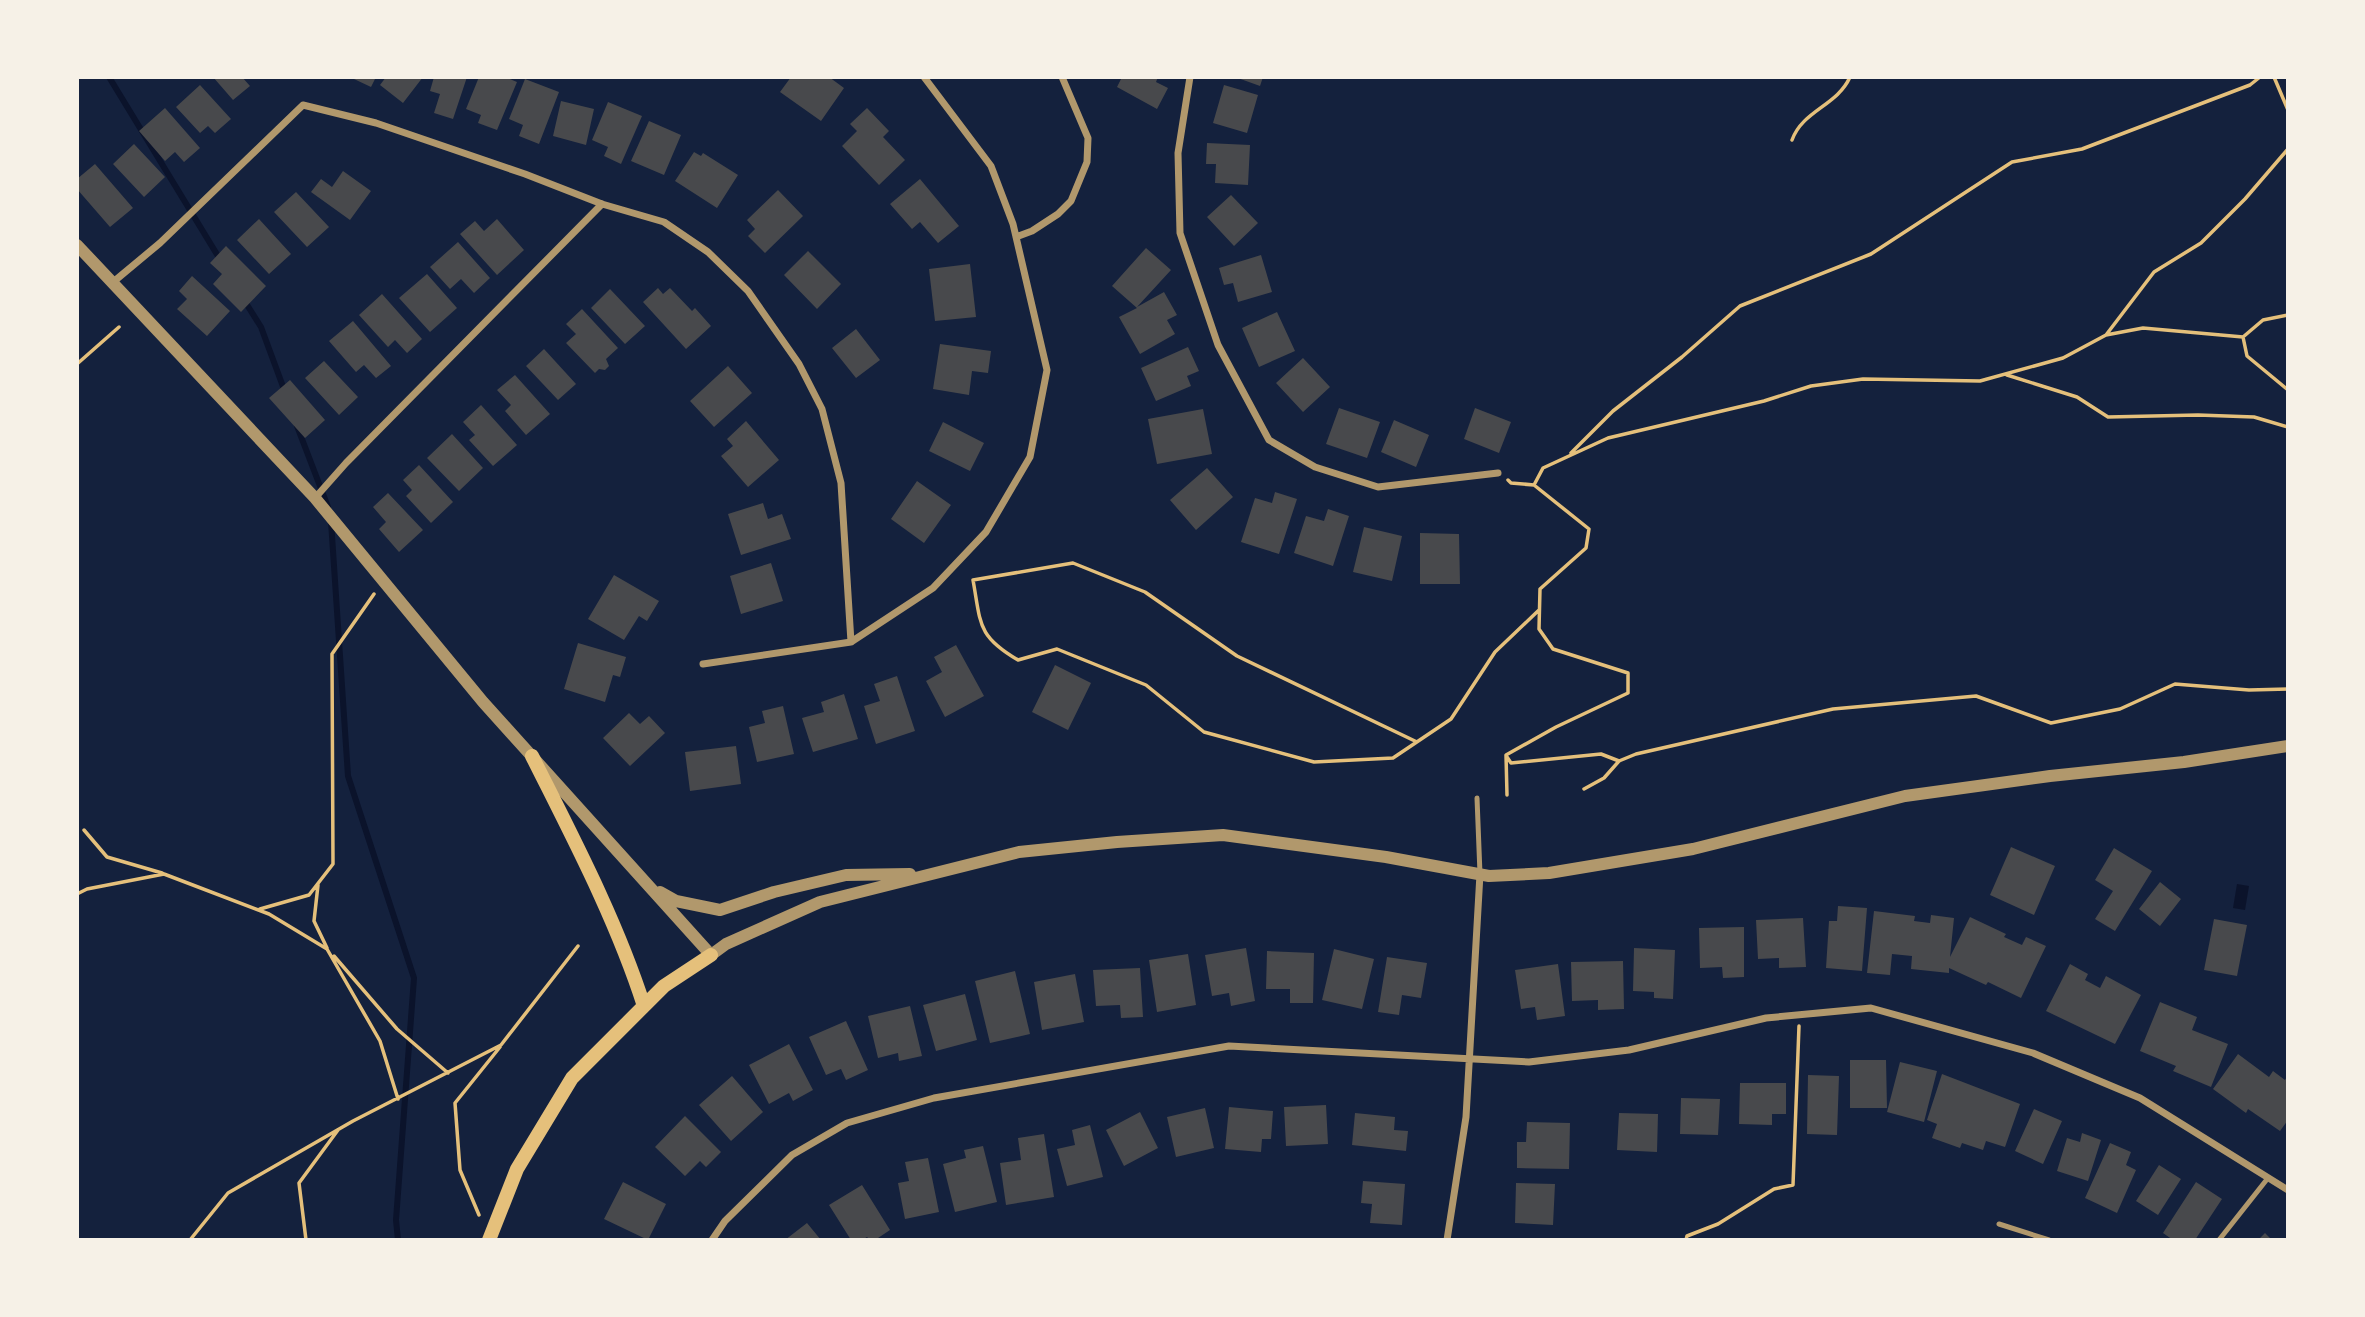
<svg xmlns="http://www.w3.org/2000/svg" width="2365" height="1317" viewBox="0 0 2365 1317" font-family="Helvetica,sans-serif">
	<rect width="100%" height="100%" fill="#14213d"/>
	<!-- water -->
	<path fill="#0b132b" d="M2237 884 2249 886 2245 910 2233 908Z"/>
	<g fill="none" stroke-linecap="round" stroke-linejoin="round">
		<!-- stream -->
		<path stroke="#0b132b" stroke-width="6" d="M109 77 221 261
			M244 300 261 327 285 392
			M297 426 328 507
			M331 521 348 776 414 978 396 1220 398 1240"/>
	</g>
	<!-- building -->
	<path fill="#48494c" d="M213 77H242L250 86 233 100Z
		M355 77H376L371 87 354 79Z
		M386 77H423L403 103 380 85Z
		M434 77H467L453 119 434 113 440 94 430 91Z
		M479 77H505L517 82 497 130 478 123 481 115 466 109Z
		M791 77H829L844 88 821 121 780 92Z
		M1122 77H1158L1156 82 1168 88 1157 109 1117 87Z
		M1235 77H1263L1260 86Z
		M525 79 559 92 539 144 519 136 523 125 509 119Z
		M200 85 231 119 215 133 208 126 200 133 176 107Z
		M1224 85 1258 95 1247 133 1213 123Z
		M561 101 594 109 586 145 553 136Z
		M608 102 642 116 621 164 604 156 608 147 592 140Z
		M165 108 200 148 184 162 175 152 165 161 139 131Z
		M867 108 889 131 883 137 905 160 879 185 842 146 857 131 850 124Z
		M649 121 681 135 664 175 631 161Z
		M1207 143 1250 145 1248 185 1215 183 1216 164H1206Z
		M134 144 165 177 144 197 113 164Z
		M694 152 701 156 703 153 738 175 717 208 675 181Z
		M95 164 133 208 110 227 77 189V179Z
		M343 171 371 191 350 220 311 192 321 179 332 187Z
		M920 179 959 226 938 243 920 222 912 229 890 204Z
		M778 190 803 216 765 253 748 236 755 229 747 220Z
		M296 192 329 227 307 247 274 212Z
		M1231 195 1258 223 1234 246 1207 217Z
		M259 219 291 254 269 274 237 240Z
		M497 219 524 250 497 275 460 234 475 221 484 231Z
		M458 242 490 278 474 293 461 279 450 289 430 267Z
		M226 246 266 286 241 312 213 284 222 274 210 263Z
		M1146 248 1171 270 1137 307 1164 292 1177 315 1167 320 1175 334 1140 354 1119 317 1137 308 1112 286Z
		M808 251 841 284 817 309 784 275Z
		M1261 255 1272 292 1238 302 1233 283 1224 285 1219 268Z
		M970 264 976 317 935 321 929 269Z
		M427 274 457 308 430 332 399 298Z
		M192 276 230 311 207 336 177 309 187 299 179 291Z
		M658 288 663 294 670 288 692 311 695 308 711 326 686 349 643 302Z
		M610 289 645 326 625 344 591 308Z
		M382 294 422 339 407 353 395 340 388 347 359 315Z
		M582 309 618 348 606 359 609 366 605 370 599 369 595 373 566 343 576 334 566 324Z
		M1277 312 1295 351 1259 367 1242 328Z
		M353 321 391 366 376 378 364 365 356 372 329 341Z
		M856 329 880 360 856 378 832 348Z
		M940 344 991 351 988 373 972 371 969 395 933 389Z
		M1188 347 1199 371 1187 376 1191 386 1156 401 1141 368Z
		M544 349 576 384 558 400 526 366Z
		M1303 358 1330 387 1303 412 1276 383Z
		M324 361 358 397 339 415 305 378Z
		M728 366 752 393 714 427 690 401Z
		M515 375 550 414 526 435 505 411 511 405 497 390Z
		M290 380 325 420 305 438 269 398Z
		M481 405 517 445 493 466 469 440 475 435 463 422Z
		M1339 408 1380 422 1367 458 1326 444Z
		M1475 408 1511 422 1499 453 1464 439Z
		M1203 409 1212 454 1157 464 1148 419Z
		M1394 420 1429 435 1416 467 1381 452Z
		M746 421 779 460 748 487 721 456 733 446 727 439Z
		M943 422 984 443 970 471 929 451Z
		M452 434 483 468 459 491 427 458Z
		M419 465 453 502 431 523 406 496 412 490 403 480Z
		M1207 468 1233 497 1196 530 1170 500Z
		M917 481 951 505 924 543 891 519Z
		M1275 492 1297 499 1279 554 1241 542 1255 498 1272 503Z
		M388 493 423 530 399 552 379 529 386 522 373 507Z
		M763 503 768 519 782 514 791 539 741 555 728 514Z
		M1328 509 1349 516 1333 566 1294 553 1306 516 1324 521Z
		M1364 527 1402 536 1392 581 1353 572Z
		M1420 533 1459 534 1460 584H1420Z
		M771 563 783 601 741 614 730 576Z
		M614 575 659 601 647 621 639 616 624 640 588 619Z
		M578 643 626 657 620 677 613 675 605 702 564 689Z
		M956 645 984 696 945 717 926 681 942 672 934 657Z
		M1055 665 1091 683 1068 730 1032 712Z
		M897 676 915 731 876 744 864 706 880 701 874 684Z
		M844 694 858 739 813 752 802 718 824 712 821 702Z
		M783 706 794 754 757 762 749 727 765 723 762 711Z
		M629 713 640 724 649 716 665 733 630 766 603 738Z
		M736 746 741 784 690 791 685 752Z
		M2011 847 2055 866 2034 915 1990 895Z
		M2114 848 2152 871 2115 931 2095 919 2113 891 2095 880Z
		M2160 882 2181 899 2160 926 2139 909Z
		M1838 906 1867 908 1862 971 1826 968 1829 921H1837Z
		M1874 911 1915 916 1914 921 1930 923 1931 915 1954 918 1950 957 1970 917 2006 934 2004 937 2022 945 2026 937 2046 946 2021 998 1988 982 1986 985 1949 968V973L1911 969 1912 956 1892 954 1890 975 1867 973Z
		M1803 918 1806 967 1779 968V958L1758 959 1756 920Z
		M2214 919 2247 925 2237 976 2204 970Z
		M1744 927V977L1723 978 1722 967 1700 968 1699 928Z
		M1246 948 1255 1001 1231 1006 1229 993 1212 996 1205 955Z
		M1634 948 1675 950 1673 999 1654 998V992L1633 991Z
		M1334 949 1374 959 1362 1009 1322 1000Z
		M1267 951 1314 953 1313 1003H1290V989H1266Z
		M1188 954 1196 1005 1157 1012 1149 960Z
		M1387 957 1427 963 1421 998 1402 995 1399 1015 1378 1012Z
		M1623 961 1624 1009 1598 1010V1000L1572 1001 1571 962Z
		M1558 964 1565 1016 1537 1020 1535 1007 1521 1009 1515 970Z
		M2070 964 2088 974 2085 980 2100 988 2106 976 2141 995 2115 1044 2046 1011Z
		M1140 968 1143 1017 1121 1018 1120 1005 1096 1006 1093 970Z
		M1015 971 1030 1034 990 1043 975 981Z
		M1075 974 1084 1022 1042 1030 1034 982Z
		M965 994 977 1040 936 1051 923 1005Z
		M2160 1002 2197 1017 2192 1030 2228 1044 2211 1087 2173 1071 2176 1066 2140 1051Z
		M910 1006 922 1056 899 1061 898 1053 878 1058 868 1016Z
		M846 1021 868 1070 846 1080 841 1069 826 1075 809 1037Z
		M789 1044 813 1090 793 1101 789 1093 769 1104 749 1065Z
		M2238 1054 2269 1077 2273 1071 2285 1080 2288 1075V1120L2280 1131 2248 1109 2246 1113 2213 1089Z
		M1850 1060H1886L1887 1108H1850Z
		M1900 1062 1937 1071 1924 1122 1887 1112Z
		M1942 1074 2020 1104 2005 1147 1986 1141 1983 1150 1962 1143 1960 1148 1932 1138 1937 1124 1927 1120Z
		M1808 1075 1839 1076 1837 1135 1807 1134Z
		M732 1076 763 1112 731 1141 699 1105Z
		M1740 1083H1786V1114H1772V1125L1739 1124Z
		M1681 1098 1720 1099 1718 1135 1680 1134Z
		M1326 1105 1328 1144 1286 1146 1284 1107Z
		M1229 1107 1273 1111 1271 1139H1262L1261 1152 1225 1149Z
		M1205 1108 1214 1148 1176 1157 1167 1117Z
		M2034 1109 2062 1121 2043 1164 2015 1151Z
		M1140 1112 1158 1148 1124 1166 1106 1130Z
		M1355 1113 1395 1117 1394 1130 1408 1131 1406 1151 1352 1145Z
		M1619 1113 1658 1114 1657 1152 1617 1150Z
		M685 1116 721 1152 706 1167 700 1161 685 1176 655 1147Z
		M1527 1122 1570 1123 1569 1169 1517 1168V1142H1526Z
		M1090 1125 1103 1177 1067 1186 1057 1149 1075 1145 1072 1130Z
		M2082 1133 2101 1140 2088 1181 2057 1171 2067 1138 2080 1142Z
		M1044 1134 1054 1197 1006 1205 1000 1163 1021 1160 1018 1138Z
		M2110 1143 2131 1152 2126 1165 2136 1170 2117 1213 2085 1198Z
		M983 1146 997 1202 955 1212 943 1164 966 1158 964 1150Z
		M928 1158 939 1212 905 1219 898 1183 909 1181 905 1162Z
		M2159 1165 2181 1179 2158 1215 2136 1201Z
		M1363 1181 1405 1184 1402 1225 1370 1223 1372 1204 1361 1203Z
		M623 1182 666 1204 648 1240 604 1219Z
		M2196 1182 2222 1199 2195 1240H2173L2163 1233Z
		M1516 1183 1555 1184 1553 1225 1515 1223Z
		M862 1185 890 1230 875 1240H870L867 1237 862 1240H851L829 1205Z
		M807 1223 821 1240H785Z
		M2265 1233 2272 1240H2258Z"/>
	<g fill="none" stroke-linecap="round" stroke-linejoin="round">
		<!-- path -->
		<path stroke="#e5c07b" stroke-width="3.5" d="M2274 77 2288 110
			M1792 140C1803 110 1837 106 1850 77
			M2288 315 2263 320 2243 337 2247 356 2288 390
			M2106 335 2154 272 2201 243 2245 199 2288 149
			M77 364 119 327
			M2007 375 2077 397 2108 417 2198 415 2254 417 2288 427
			M1571 453 1613 411 1682 357 1740 306 1871 254 2012 162 2082 149 2250 85 2260 77
			M1508 480 1511 483 1534 485 1543 468 1608 438 1764 401 1811 386 1863 379 1980 381 2063 358 2106 335 2143 328 2243 337
			M1417 742 1237 656 1145 592 1073 563 973 580C981 624 977 636 1018 660L1057 649 1146 685 1204 732 1314 762 1393 758 1451 719 1495 652 1539 610
			M1507 757 1511 763 1601 754 1619 761
			M1584 789 1604 778 1619 761 1636 754 1833 709 1976 696 2051 723 2120 709 2175 684 2249 690 2288 689
			M1507 795 1506 755 1556 727 1628 693V673L1553 649 1539 629 1540 589 1586 548 1589 529 1534 485
			M84 830 107 857 162 873
			M318 885 314 921 327 948
			M77 894 87 889 164 874 269 914 327 949 380 1041 398 1099
			M260 909 309 895 333 864 332 654 374 594
			M334 956 397 1029 448 1073
			M479 1215 460 1170 455 1103 500 1047
			M190 1240 228 1193 353 1121 501 1045 578 946
			M306 1240 299 1183 338 1130
			M1686 1240 1687 1236 1718 1224 1774 1189 1793 1185 1799 1026"/>
		<!-- service -->
		<path stroke="#b1986c" stroke-width="5" d="M1477 798 1480 874
			M1999 1224 2049 1240
			M2219 1240 2268 1178"/>
		<!-- minor -->
		<path stroke="#b1986c" stroke-width="7" d="M1190 77 1178 153 1180 233 1218 345 1269 440 1315 467 1378 487 1498 473
			M1016 237 1032 231 1058 214 1071 201 1087 162 1088 138 1062 77
			M112 283 160 243 303 105 376 123 525 174 602 204 664 222 708 252 748 291 799 364 822 409 841 483 851 642
			M315 498 346 463 602 204
			M703 664 851 642 933 588 986 532 1030 457 1047 370 1013 224 991 166 924 77
			M712 1240 725 1221 792 1155 847 1123 934 1098 1229 1046 1529 1062 1629 1050 1766 1018 1871 1008 2033 1053 2140 1098 2288 1190
			M1447 1240 1466 1117 1480 874"/>
		<!-- tertiary -->
		<path stroke="#b1986c" stroke-width="12" d="M77 245 315 498 483 702 711 955 726 944 820 902 1019 852 1117 842 1223 835 1386 857 1489 876 1549 873 1693 849 1905 796 2050 776 2184 762 2288 746
			M660 892 676 901 720 910 774 892 846 875 910 874"/>
		<!-- secondary -->
		<path stroke="#e5c07b" stroke-width="14" d="M532 756C573 838 616 919 644 1006
			M489 1240 517 1169 572 1078 664 986 711 955"/>
	</g>
	<!-- border -->
	<rect width="2365" height="1317" fill="none" stroke="#f6f1e7" stroke-width="158"/>
</svg>
